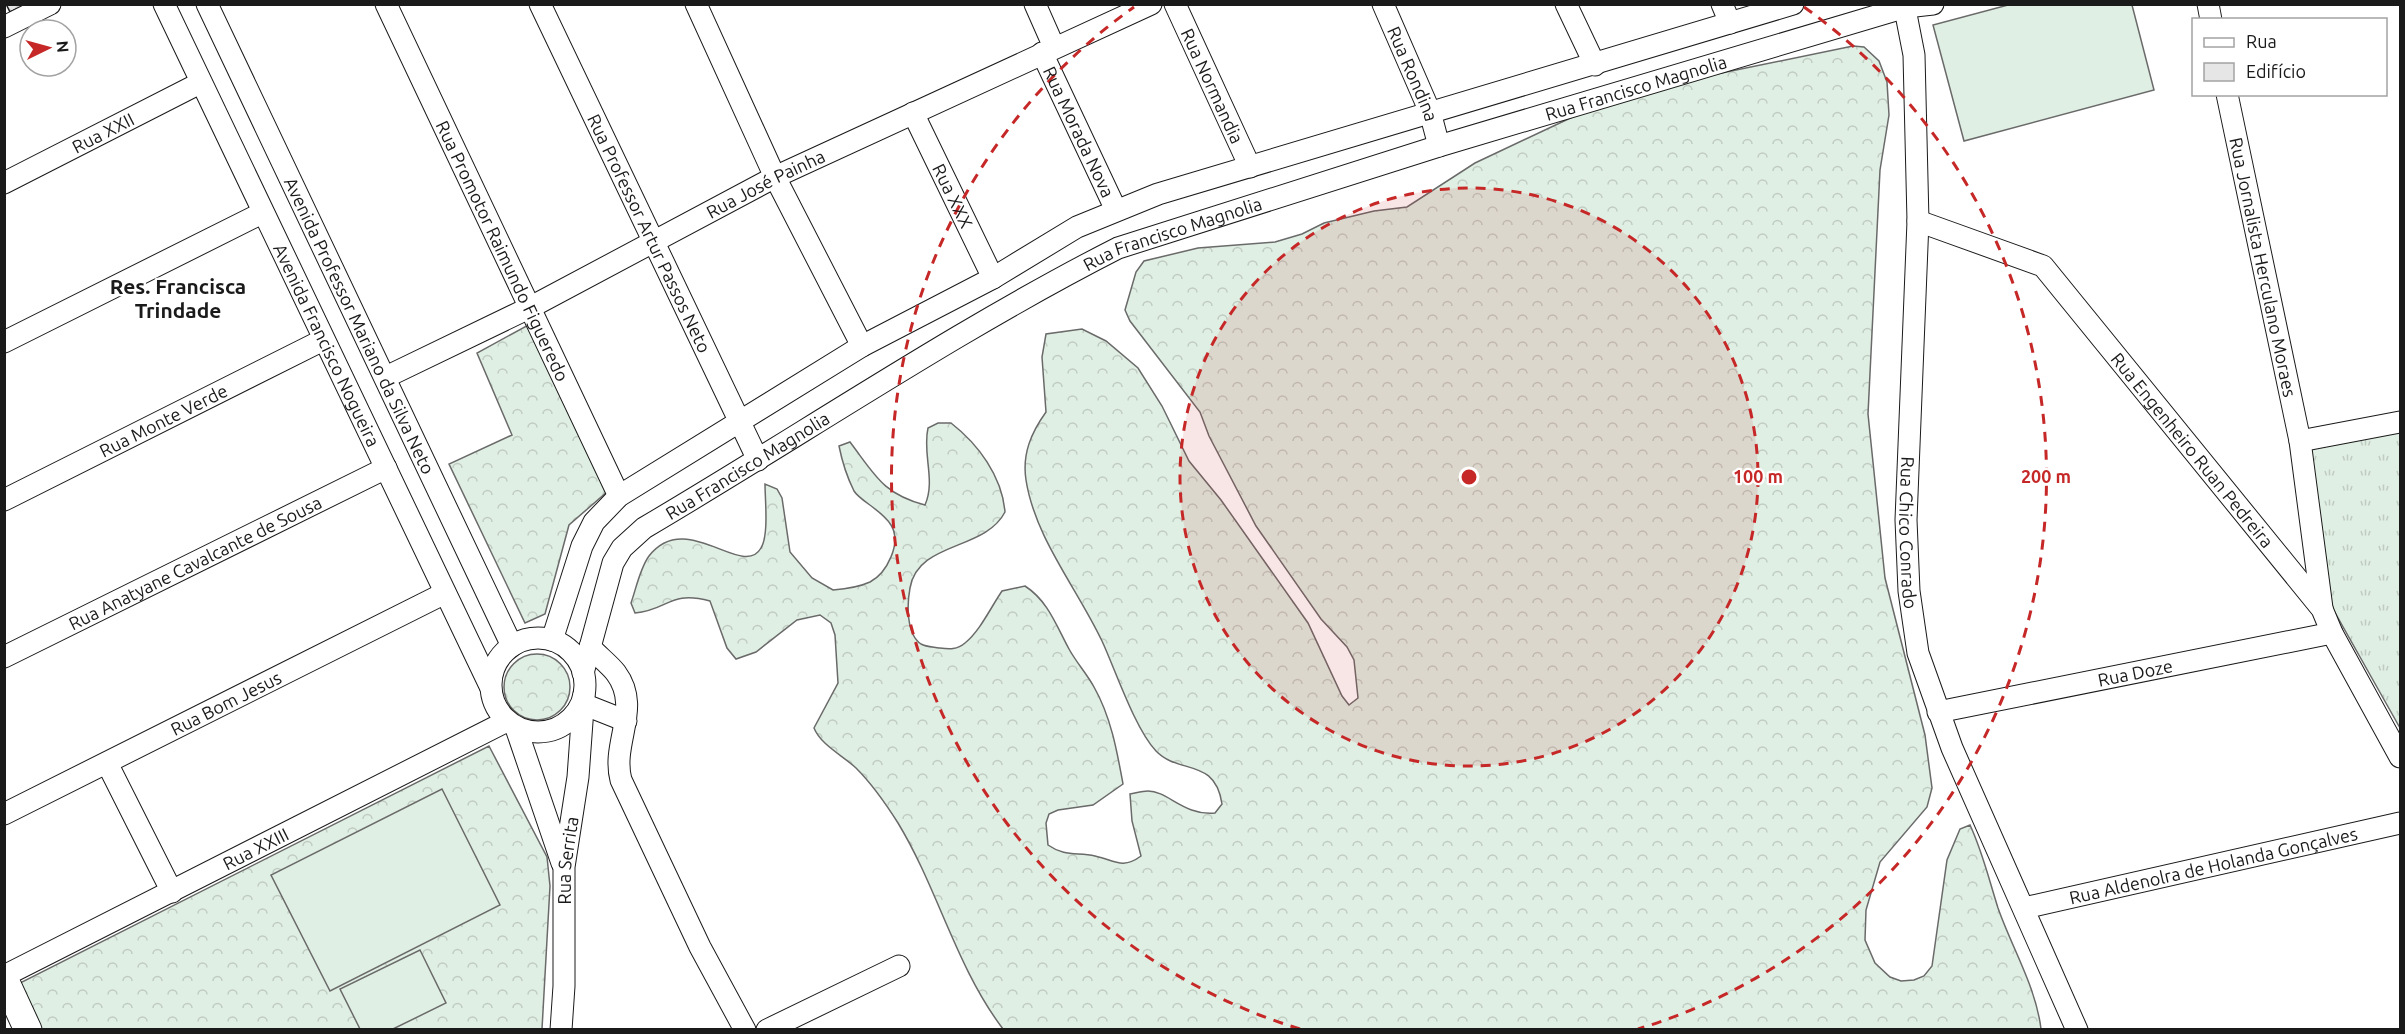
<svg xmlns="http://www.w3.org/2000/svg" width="2405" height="1034" viewBox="0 0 2405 1034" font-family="Ubuntu,sans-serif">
	<defs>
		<pattern id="grass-tufts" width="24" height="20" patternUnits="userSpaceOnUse" patternTransform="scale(1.5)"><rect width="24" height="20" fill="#e0efe3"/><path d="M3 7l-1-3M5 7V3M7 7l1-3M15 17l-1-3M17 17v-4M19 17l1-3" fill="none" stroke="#c0ccc2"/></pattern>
		<pattern id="forest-crowns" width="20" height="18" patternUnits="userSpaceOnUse" patternTransform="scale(1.5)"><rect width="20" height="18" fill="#e0efe3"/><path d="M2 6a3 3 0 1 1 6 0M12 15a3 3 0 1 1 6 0" fill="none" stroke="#c0ccc2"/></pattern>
		<pattern id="building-cross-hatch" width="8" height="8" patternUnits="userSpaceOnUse" patternTransform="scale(1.5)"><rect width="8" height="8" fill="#e6e6e6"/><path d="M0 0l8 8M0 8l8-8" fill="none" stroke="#c5c5c5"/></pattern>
	</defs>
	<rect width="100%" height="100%" fill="#fff"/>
	<!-- grass -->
	<path fill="url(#grass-tufts)" stroke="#6a6a6a" stroke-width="1.5" d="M2400 429V728L2324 593 2306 447Z"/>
	<!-- forest -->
	<path fill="url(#forest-crowns)" stroke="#6a6a6a" stroke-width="1.5" d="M1853 46 1864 47 1879 61 1887 82 1889 115 1880 170 1868 414 1885 578 1925 735 1932 788 1927 807 1880 862 1866 910 1865 940 1875 963 1890 977 1901 981 1914 980 1924 976 1932 966 1947 860 1960 829 1970 825C1983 853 1989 880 1998 908 2012 948 2036 987 2041 1029H1003C956 967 938 889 898 823 886 804 872 784 856 768 842 755 821 745 814 728L838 683 835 635 831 623 820 615 797 620 756 652 736 659 727 648 710 601C669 590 669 610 635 613L631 603C636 589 640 568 649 556 686 508 743 580 761 548 769 535 765 500 765 484L777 489 782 498 790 552 812 578 833 590C845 589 859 587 870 582 887 573 902 543 891 525 882 510 860 501 854 491 847 477 842 461 839 446L850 442C875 475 883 494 925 505 936 480 922 454 928 428L938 423H951C978 444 1002 476 1005 512 985 551 918 541 910 588 907 604 906 634 921 644 926 647 934 647 939 648 949 649 957 650 965 643 980 631 991 607 1002 591L1025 586C1048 601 1056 625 1069 649 1076 662 1087 674 1094 687 1111 717 1117 751 1123 784L1093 805 1058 810 1049 814 1046 823 1048 845C1065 857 1077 852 1095 856 1114 860 1122 870 1141 856L1132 821 1130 794C1136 793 1142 791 1148 791 1168 791 1184 816 1215 813L1222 804C1215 757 1179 775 1156 751 1135 729 1115 669 1102 641 1077 588 1035 538 1026 480 1022 454 1031 433 1046 412L1042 357 1046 334 1082 329 1106 341 1138 368 1162 406 1189 461 1221 500 1308 623 1342 696 1349 705 1358 698 1354 660 1347 647 1321 619 1256 526 1209 436 1200 412 1130 321 1125 310 1136 272 1144 261 1198 248 1275 242 1302 234 1324 223 1374 211 1407 207 1475 163 1598 105 1663 85Z
		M532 323 608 491 569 525 545 614 525 623 449 464 512 435 477 353Z
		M504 687a33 33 0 1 1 66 0a33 33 0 1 1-66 0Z
		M489 746 547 857 550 886 542 1029H39L18 984Z"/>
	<!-- garden -->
	<path fill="#e0efe3" stroke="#6a6a6a" stroke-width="1.5" d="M2008 5H2132L2154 90 1964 141 1933 25Z
		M442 789 500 905 330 991 271 875Z
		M420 950 446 1003 393 1029H360L340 989Z"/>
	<!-- building -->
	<path fill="url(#building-cross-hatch)" stroke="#1a1a1a" stroke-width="1.5" d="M6 4H27L10 12Z"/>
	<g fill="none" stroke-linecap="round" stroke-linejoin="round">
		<defs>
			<g id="minor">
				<path id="s1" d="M164 4 490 686"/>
				<path id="s2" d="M207 4 512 646"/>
				<path id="s3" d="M386 4 619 496"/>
				<path id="s4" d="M540 4 758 460"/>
				<path d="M696 4 775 177 862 346"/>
				<path d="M1035 4 1054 47"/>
				<path id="s5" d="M1175 4 1250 167"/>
				<path id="s6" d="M1383 4 1430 112 1439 146"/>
				<path d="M1566 4 1595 65"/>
				<path d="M1722 4 1730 23"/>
				<path id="s7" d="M1904 4 1914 55 1918 221 1906 520 1909 591 1918 653 1952 748 2077 1030"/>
				<path d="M2208 4 2211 20"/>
				<path d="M4 27 50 4"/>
				<path id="s8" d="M1042 53 1116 210"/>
				<path id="s9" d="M2227 94 2300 441 2322 608"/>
				<path id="s10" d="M913 113 993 278"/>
				<path id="s11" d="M4 183 200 83"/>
				<path id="s12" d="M1918 221 2043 266 2322 609 2332 633 2400 757"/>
				<path d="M4 342 262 213"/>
				<path id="s13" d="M386 377 531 307 775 177 1151 4"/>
				<path d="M2300 441 2400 422"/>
				<path id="s14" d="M4 500 323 340"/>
				<circle cx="538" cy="685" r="47"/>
				<path d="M552 640 582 546 594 522 619 496 862 346 993 278 1077 227 1158 194 1793 4"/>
				<path d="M590 647C598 656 609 664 616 673 642 708 611 743 621 780L700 947 745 1030"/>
				<path id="s15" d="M4 657 386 468"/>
				<path id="s16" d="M583 673 613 563 622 548 644 528C802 435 955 331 1118 248L1439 146 1906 7 1933 4"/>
				<path d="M583 704 626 721"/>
				<path id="s17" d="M1938 712 2332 633"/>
				<path d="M516 728 562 863"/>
				<path d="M107 763 172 892"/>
				<path id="s18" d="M4 814 445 593"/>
				<path id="s19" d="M2024 908 2400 823"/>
				<path id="s20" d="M4 976 507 721"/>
				<path id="s21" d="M561 1030 564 986V867L578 777 584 694"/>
				<path d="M767 1030 899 966"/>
			</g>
			<path id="major" d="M4 978 28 1030"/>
		</defs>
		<!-- minor casing -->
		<use href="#minor" stroke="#1a1a1a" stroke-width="23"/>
		<!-- major casing -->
		<use href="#major" stroke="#1a1a1a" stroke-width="29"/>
		<!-- minor -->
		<use href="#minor" stroke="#fff" stroke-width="21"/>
		<!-- major -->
		<use href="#major" stroke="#fff" stroke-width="27"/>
	</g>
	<!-- distance rings -->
	<circle cx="1469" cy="477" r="289" fill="#c62828" fill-opacity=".12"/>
	<g fill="none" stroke="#c62828" stroke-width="3" stroke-dasharray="10 8">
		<circle cx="1469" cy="477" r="289"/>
		<path d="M1300 1029A577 577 0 0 1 1134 7M1804 7A577 577 0 0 1 1638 1029"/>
	</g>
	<g text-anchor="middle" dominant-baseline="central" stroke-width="4.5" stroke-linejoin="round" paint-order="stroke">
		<!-- street labels -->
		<g font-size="18" fill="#1a1a1a" stroke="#fff">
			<text stroke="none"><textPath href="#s6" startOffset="76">Rua Rondina</textPath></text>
			<text stroke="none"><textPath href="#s5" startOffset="90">Rua Normandia</textPath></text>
			<text stroke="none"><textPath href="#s16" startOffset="1254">Rua Francisco Magnolia</textPath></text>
			<text stroke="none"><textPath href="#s8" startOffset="87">Rua Morada Nova</textPath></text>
			<text stroke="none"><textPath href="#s11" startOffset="111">Rua XXII</textPath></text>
			<text stroke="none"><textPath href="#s13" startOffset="426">Rua José Painha</textPath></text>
			<text stroke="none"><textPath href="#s10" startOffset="92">Rua XXX</textPath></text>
			<text stroke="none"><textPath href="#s4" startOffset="254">Rua Professor Artur Passos Neto</textPath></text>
			<text stroke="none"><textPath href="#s16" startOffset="768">Rua Francisco Magnolia</textPath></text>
			<text stroke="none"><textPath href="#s3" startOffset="273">Rua Promotor Raimundo Figueredo</textPath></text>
			<text stroke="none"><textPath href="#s9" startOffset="177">Rua Jornalista Herculano Moraes</textPath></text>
			<text stroke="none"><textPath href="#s2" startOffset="356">Avenida Professor Mariano da Silva Neto</textPath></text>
			<text stroke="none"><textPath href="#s1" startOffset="378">Avenida Francisco Nogueira</textPath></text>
			<text stroke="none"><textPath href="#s14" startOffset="178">Rua Monte Verde</textPath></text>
			<text stroke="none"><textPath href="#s12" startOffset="370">Rua Engenheiro Ruan Pedreira</textPath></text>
			<text stroke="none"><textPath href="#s16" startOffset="282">Rua Francisco Magnolia</textPath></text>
			<text stroke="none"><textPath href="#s7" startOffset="530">Rua Chico Conrado</textPath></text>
			<text stroke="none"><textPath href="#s15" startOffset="213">Rua Anatyane Cavalcante de Sousa</textPath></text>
			<text stroke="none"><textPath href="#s17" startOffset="201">Rua Doze</textPath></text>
			<text stroke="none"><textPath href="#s18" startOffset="248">Rua Bom Jesus</textPath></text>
			<text stroke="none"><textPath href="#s20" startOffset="282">Rua XXIII</textPath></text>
			<text stroke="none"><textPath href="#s21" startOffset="170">Rua Serrita</textPath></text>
			<text stroke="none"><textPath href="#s19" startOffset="194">Rua Aldenolra de Holanda Gonçalves</textPath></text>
		</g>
		<!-- quarter labels -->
		<g font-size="21" font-weight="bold" fill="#1a1a1a" stroke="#fff">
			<text x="178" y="286">Res. Francisca<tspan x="178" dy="24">Trindade</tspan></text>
		</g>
	</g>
	<circle cx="1469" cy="477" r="9" fill="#c62828" stroke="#fff" stroke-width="3"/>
	<g font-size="18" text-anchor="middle" font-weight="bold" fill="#c62828" stroke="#fff" stroke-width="4.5" stroke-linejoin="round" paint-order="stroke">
		<text x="1758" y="483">100 m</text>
		<text x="2046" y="483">200 m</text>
	</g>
	<!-- border -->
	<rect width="2405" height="1034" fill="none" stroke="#1a1a1a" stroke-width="12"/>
	<!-- legend -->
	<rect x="2192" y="18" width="195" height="78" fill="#ffffff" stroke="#a3a3a3" stroke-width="1.5"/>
	<rect x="2204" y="38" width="30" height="9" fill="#ffffff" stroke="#a3a3a3" stroke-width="1.5"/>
	<text x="2246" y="48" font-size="18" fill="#1a1a1a">Rua</text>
	<rect x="2204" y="63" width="30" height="18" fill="#e6e6e6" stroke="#a3a3a3" stroke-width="1.5"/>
	<text x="2246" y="78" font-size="18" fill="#1a1a1a">Edifício</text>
	<!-- north arrow -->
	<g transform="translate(48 48) rotate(85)"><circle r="28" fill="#ffffff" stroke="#a3a3a3" stroke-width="1.5"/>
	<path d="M0-4.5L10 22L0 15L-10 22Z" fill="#c62828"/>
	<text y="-9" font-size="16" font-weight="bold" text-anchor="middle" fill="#1a1a1a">N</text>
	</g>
</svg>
